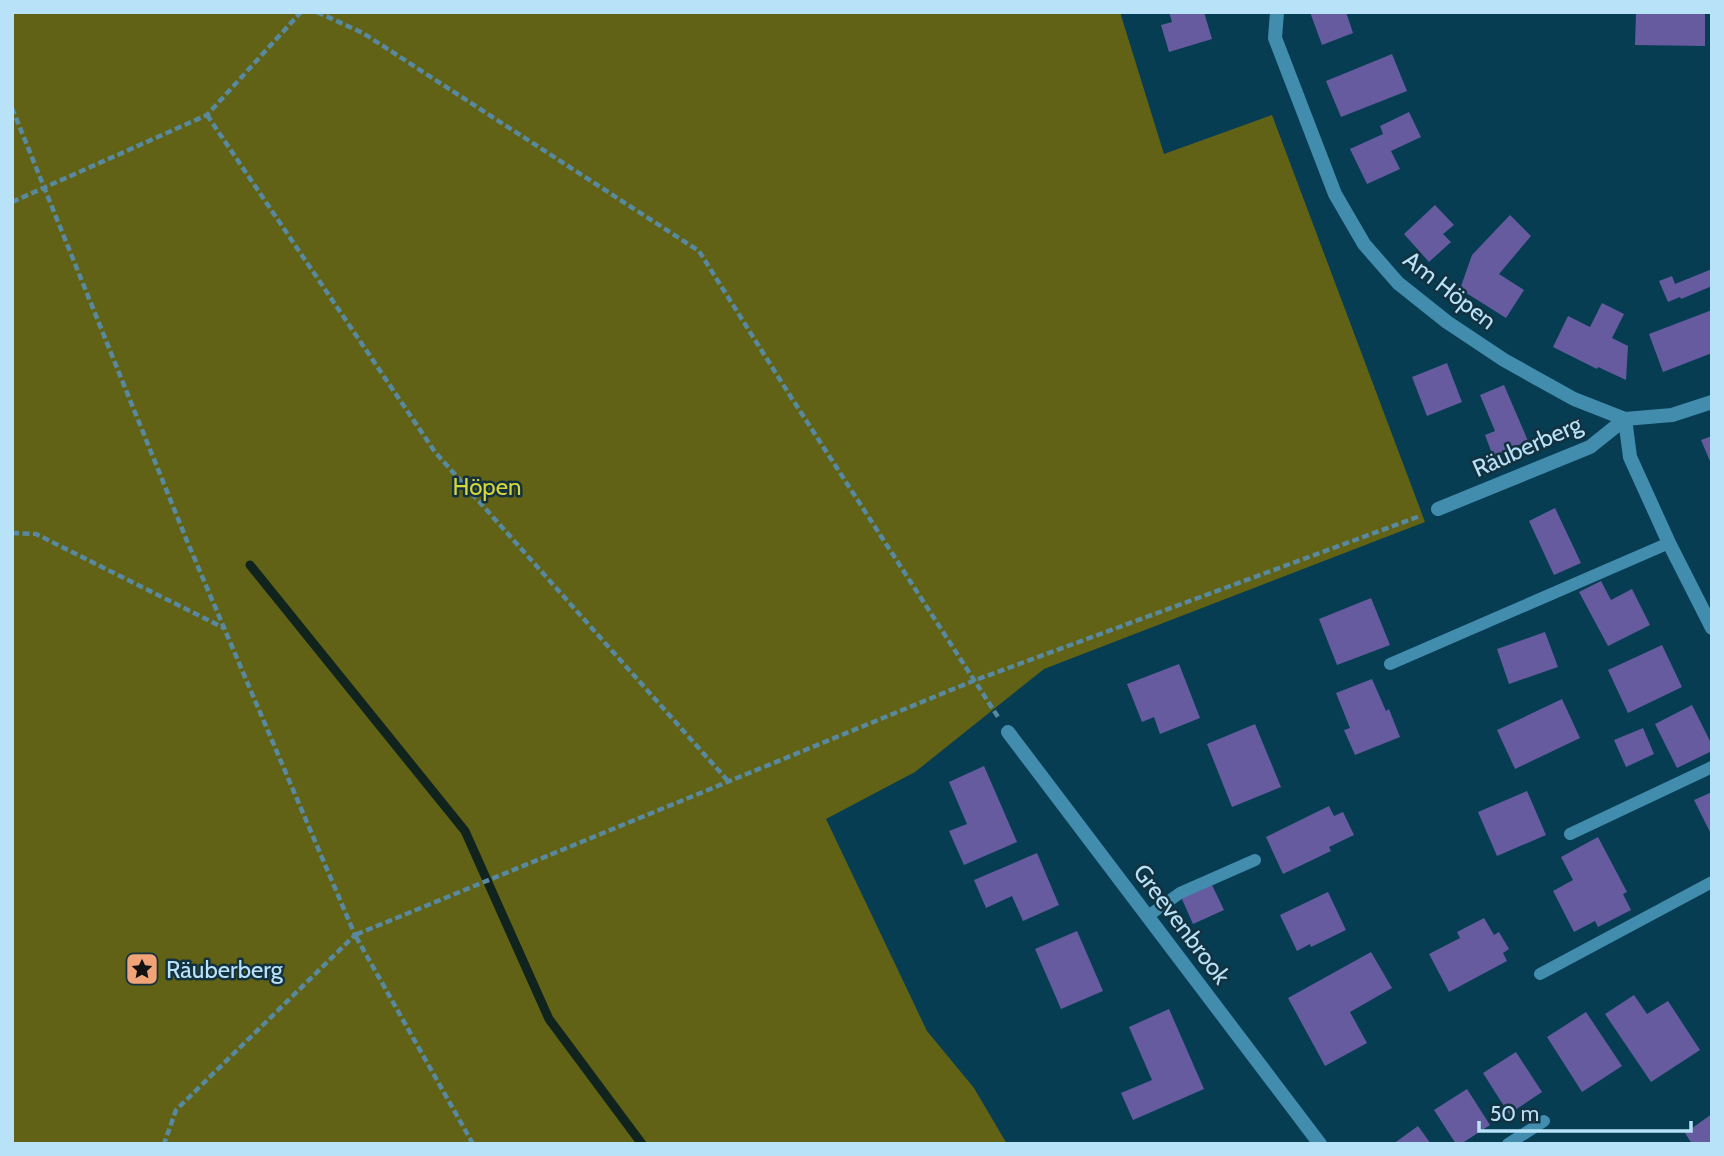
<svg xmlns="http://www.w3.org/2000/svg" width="1724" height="1156" viewBox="0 0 1724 1156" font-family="Cabin,sans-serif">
	<rect width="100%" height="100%" fill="#073d52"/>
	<!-- green -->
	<path fill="#616215" d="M12 12H1120L1164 154 1272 115 1425 522 1044 669 915 772 826 819 927 1031 974 1088 1007 1144H12Z"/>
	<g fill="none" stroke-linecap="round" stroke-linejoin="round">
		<!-- stream -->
		<path stroke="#10231d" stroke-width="9" d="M250 565 465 831 549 1019 642 1144"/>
	</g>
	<!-- building -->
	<path fill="#665b9f" d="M1169 12H1204L1212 39 1169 52 1161 25 1172 22Z
		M1310 12H1346L1353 33 1322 45Z
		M1636 12H1705V46L1635 45Z
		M1392 54 1407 91 1341 117 1326 81Z
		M1409 112 1421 137 1391 151 1400 169 1367 184 1350 149 1383 134 1380 126Z
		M1435 205 1454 225 1443 234 1451 242 1429 262 1404 234Z
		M1510 215 1531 236 1499 274 1524 290 1506 318 1460 289 1472 255Z
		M1712 269V286L1681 299 1680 297 1668 302 1659 281 1672 276 1675 284Z
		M1602 303 1624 314 1612 338 1628 346 1626 380 1598 367 1597 369 1553 347 1568 316 1590 327Z
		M1712 310V353L1663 372 1649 334Z
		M1447 363 1462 402 1427 416 1412 377Z
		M1504 385 1528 441 1493 456 1485 435 1495 431 1480 395Z
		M1712 436V466L1701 440Z
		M1555 508 1581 563 1554 575 1529 521Z
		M1601 581 1611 600 1632 589 1650 625 1608 646 1579 592Z
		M1371 598 1390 645 1337 665 1319 619Z
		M1545 632 1558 667 1509 684 1497 649Z
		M1662 645 1682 687 1628 713 1608 670Z
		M1179 664 1200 718 1160 734 1154 717 1142 722 1127 684Z
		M1372 679 1386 711 1389 709 1400 737 1355 755 1344 730 1350 728 1336 693Z
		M1562 699 1580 738 1515 769 1497 730Z
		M1692 705 1712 745V751L1677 768 1655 724Z
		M1255 724 1281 787 1232 807 1207 744Z
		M1643 728 1654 754 1626 767 1614 740Z
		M984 766 1017 842 964 865 949 831 967 824 949 782Z
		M1527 791 1546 835 1497 856 1478 812Z
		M1712 792V836L1694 800Z
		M1329 806 1334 816 1343 812 1354 835 1329 847 1331 851 1283 874 1266 837Z
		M1598 837 1627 892 1623 894 1631 910 1598 927 1595 921 1574 932 1553 891 1573 880 1561 857Z
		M1037 853 1059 905 1023 921 1012 896 986 908 974 880Z
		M1211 883 1224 910 1193 924 1181 897Z
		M1328 892 1346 930 1311 947 1310 944 1297 951 1280 915Z
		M1484 918 1494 935 1499 932 1509 949 1503 953 1507 961 1449 992 1429 954 1460 938 1457 932Z
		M1077 931 1103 991 1061 1009 1035 949Z
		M1371 952 1392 988 1350 1012 1367 1043 1325 1066 1288 998Z
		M1634 995 1647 1014 1668 1001 1700 1050 1651 1082 1605 1014Z
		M1169 1009 1204 1089 1133 1120 1121 1093 1152 1080 1129 1027Z
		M1586 1012 1622 1066 1582 1092 1547 1037Z
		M1516 1052 1542 1092 1509 1114 1483 1073Z
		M1467 1089 1490 1125 1461 1144H1456L1434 1110Z
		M1712 1114V1144H1692L1685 1133Z
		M1418 1126 1431 1144H1393Z"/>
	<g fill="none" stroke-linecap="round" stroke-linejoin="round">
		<!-- path -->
		<path stroke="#59899f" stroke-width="4.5" stroke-dasharray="7 3.5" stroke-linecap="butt" d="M317 12 363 33 699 251 789 394 998 717
			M12 108 187 541 355 935 176 1110 164 1144
			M207 115 435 452 728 781
			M12 202 207 115 301 12
			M12 533 36 534 224 628
			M473 1144 355 935 973 681 1420 516"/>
		<!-- service -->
		<path stroke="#428cae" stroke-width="12" d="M1390 664 1669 543
			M1570 834 1712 767
			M1148 916 1180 893 1255 860
			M1540 974 1712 882
			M1508 1144 1544 1121"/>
		<!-- minor -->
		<path stroke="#428cae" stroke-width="14" d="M1277 12 1275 38 1335 194 1364 244 1398 283 1447 322 1504 360 1574 399 1625 419
			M1625 419 1630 457 1669 543 1712 628
			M1438 509 1590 447 1625 419 1672 415 1712 402
			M1008 732 1320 1144"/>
	</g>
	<!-- icons -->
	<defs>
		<symbol id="sight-square" viewBox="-11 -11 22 22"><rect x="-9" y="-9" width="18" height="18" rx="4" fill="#efa377" stroke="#14313f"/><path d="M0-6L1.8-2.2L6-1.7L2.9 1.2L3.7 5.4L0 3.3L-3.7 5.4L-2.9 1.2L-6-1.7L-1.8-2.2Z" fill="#111"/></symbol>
	</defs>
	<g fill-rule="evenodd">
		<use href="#sight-square" x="123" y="950" width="38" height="38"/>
	</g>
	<g text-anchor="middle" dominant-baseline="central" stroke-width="5" stroke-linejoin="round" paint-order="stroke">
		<!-- street labels -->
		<g font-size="24" fill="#b8e2f8" stroke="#14313f">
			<text transform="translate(1450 290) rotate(38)">Am Höpen</text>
			<text transform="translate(1527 446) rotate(-24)">Räuberberg</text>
			<text transform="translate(1182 924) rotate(53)">Greevenbrook</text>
		</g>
		<!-- park labels -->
		<g font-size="24" fill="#d4d639" stroke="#14313f">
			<text x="487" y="486">Höpen</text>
		</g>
		<!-- poi labels -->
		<g font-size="24" fill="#b8e2f8" stroke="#14313f" text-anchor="start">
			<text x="166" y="969">Räuberberg</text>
		</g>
	</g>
	<!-- border -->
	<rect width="1724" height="1156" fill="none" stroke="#b8e2f8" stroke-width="28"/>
	<!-- scale -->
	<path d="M1479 1121v10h212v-10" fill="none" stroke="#b8e2f8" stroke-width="3.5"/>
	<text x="1490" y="1121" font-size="21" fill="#b8e2f8" stroke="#14313f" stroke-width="5" paint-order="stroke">50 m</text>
</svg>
